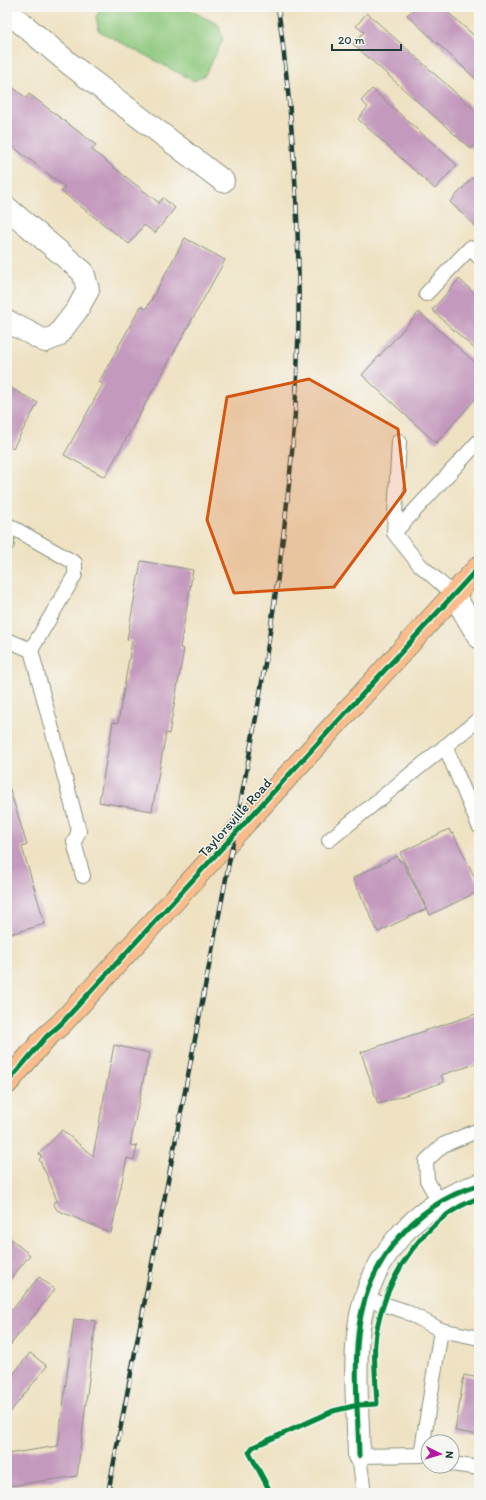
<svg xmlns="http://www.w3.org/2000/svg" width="486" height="1500" viewBox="0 0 486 1500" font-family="Itim,sans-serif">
	<rect width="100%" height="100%" fill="#f6f6f2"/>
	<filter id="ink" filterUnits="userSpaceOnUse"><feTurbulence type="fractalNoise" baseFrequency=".025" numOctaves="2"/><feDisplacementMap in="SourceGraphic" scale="8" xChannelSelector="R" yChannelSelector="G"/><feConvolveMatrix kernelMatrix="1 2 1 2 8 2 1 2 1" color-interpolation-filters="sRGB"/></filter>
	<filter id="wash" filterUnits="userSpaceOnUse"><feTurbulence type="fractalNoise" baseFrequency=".012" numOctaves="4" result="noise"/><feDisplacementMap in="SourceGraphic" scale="16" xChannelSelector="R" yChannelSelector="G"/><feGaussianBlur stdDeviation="0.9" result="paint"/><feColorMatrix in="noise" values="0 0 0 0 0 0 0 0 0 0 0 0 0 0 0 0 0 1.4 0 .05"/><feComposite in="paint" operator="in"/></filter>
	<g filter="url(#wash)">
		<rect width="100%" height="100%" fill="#efe2c3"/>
		<!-- green -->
		<path fill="#8dc87c" stroke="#568258" d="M101 7H184L219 25 223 40 205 75 194 81 99 31 96 17Z"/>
		<g id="blocks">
			<!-- building -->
			<path fill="#c399bd" d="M417 7H442L479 40V82L407 15Z
				M367 13 479 114V140L471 149 353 44 364 32 356 26Z
				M7 83 26 98 29 94 96 145 92 150 159 203 163 198 175 208 155 233 144 225 129 244 61 191 65 187 7 142Z
				M372 89 457 165 435 189 358 119 368 107 361 101Z
				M472 178 479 184V229L450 202Z
				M185 238 225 260 105 477 64 455 103 384 99 382 121 342 141 306 146 309Z
				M459 279 479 297V353L432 310Z
				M419 312 479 366V388L476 391 479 395 436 443 362 375Z
				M7 386 38 403 13 448 7 445Z
				M141 561 193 570 180 648 184 649 169 734 166 733 152 811 99 802 113 722 118 723 132 641 127 640Z
				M7 780 27 845 22 847 45 924 7 935Z
				M449 829 451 834 453 833 479 886V891L430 915 400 853Z
				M397 856 400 862 402 861 426 909 378 932 353 878Z
				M479 1013V1063L441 1075 444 1082 378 1104 361 1052Z
				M114 1045 149 1053 130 1145 137 1146 134 1160 127 1158 111 1233 57 1210 53 1203 57 1201 50 1182 39 1159 42 1157 39 1154 62 1130 93 1156Z
				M7 1236 30 1255 7 1283Z
				M479 1254V1264H478L476 1255Z
				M39 1277 55 1289 7 1349V1316Z
				M74 1319 96 1321 77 1476 9 1486 7 1454 58 1446Z
				M30 1353 47 1366 7 1416V1382Z
				M464 1375 479 1378V1435L455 1431Z"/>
		</g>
	</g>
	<g filter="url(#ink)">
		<use href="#blocks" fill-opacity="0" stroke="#87907c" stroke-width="1"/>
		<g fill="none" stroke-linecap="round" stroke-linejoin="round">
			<defs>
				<path id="lane" d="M426 294 470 248 479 257
					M7 525V544
					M8 525 75 563V575L31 650 79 831 74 842 83 876
					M394 533 399 441
					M454 595 419 564 394 533 479 441
					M7 640 31 650
					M445 746 479 826
					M329 840 479 719
					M439 1202 427 1180 426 1161 443 1145 479 1130
					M441 1330 479 1338
					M452 1464 479 1468
					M364 1493 359 1456 421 1455 441 1330 405 1311 367 1299"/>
				<path id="street" d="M7 11 71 65 223 181
					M7 208 83 272 88 290 77 310 57 336 45 341 7 321
					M454 595 479 637
					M359 1456C358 1416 354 1374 358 1335 365 1264 411 1206 479 1185"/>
				<path id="primary" d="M7 1083 46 1037 61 1024 479 567"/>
			</defs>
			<!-- lane casing -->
			<use href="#lane" stroke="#87907c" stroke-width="16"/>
			<!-- street casing -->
			<use href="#street" stroke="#87907c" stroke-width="24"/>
			<!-- primary casing -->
			<use href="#primary" stroke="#87907c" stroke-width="24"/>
			<!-- lane -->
			<use href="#lane" stroke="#fff" stroke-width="14"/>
			<!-- street -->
			<use href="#street" stroke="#fff" stroke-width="22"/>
			<!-- primary -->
			<use href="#primary" stroke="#fabc8b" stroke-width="22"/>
			<defs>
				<path id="rail" d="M108 1493C143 1318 175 1142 209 966 242 796 277 625 292 452 305 305 298 153 278 7"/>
			</defs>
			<!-- rail casing -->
			<use href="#rail" stroke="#1f3d34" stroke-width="4.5"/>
			<!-- rail -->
			<use href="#rail" stroke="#f6f6f2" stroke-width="3" stroke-dasharray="9" stroke-linecap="butt"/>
			<defs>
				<path id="cycleway" d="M7 1083 46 1037 61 1024 479 567
					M359 1456C358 1416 354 1374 358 1335 365 1264 411 1206 479 1185
					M271 1493 249 1452 253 1447 333 1411 358 1405 377 1404C376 1381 372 1350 377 1328 388 1274 425 1217 479 1198"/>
			</defs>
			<!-- cycleway casing -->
			<use href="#cycleway" stroke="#f6f6f2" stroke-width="8"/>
			<!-- cycleway -->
			<use href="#cycleway" stroke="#00873e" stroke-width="5"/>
		</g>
	</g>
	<!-- marked area -->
	<path fill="#d45610" fill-opacity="0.2" stroke="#d45610" stroke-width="3" stroke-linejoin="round" d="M309 379 398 429 405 491 334 587 234 593 207 520 227 397Z"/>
	<g text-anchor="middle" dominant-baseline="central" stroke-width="3" stroke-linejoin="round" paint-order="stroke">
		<!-- street labels -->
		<g font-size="14" fill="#1f3d34" stroke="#f6f6f2">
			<text transform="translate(235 818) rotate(-48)">Taylorsville Road</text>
		</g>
	</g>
	<!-- margin -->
	<rect width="486" height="1500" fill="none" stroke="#f6f6f2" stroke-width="24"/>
	<!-- north arrow -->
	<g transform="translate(440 1454) rotate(95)"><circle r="19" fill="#f6f6f2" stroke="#a0aca6"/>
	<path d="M0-3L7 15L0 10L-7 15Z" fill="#b5179e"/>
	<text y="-6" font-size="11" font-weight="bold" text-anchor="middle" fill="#1f3d34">N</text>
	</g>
	<!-- scale -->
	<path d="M332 44v6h69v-6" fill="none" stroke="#1f3d34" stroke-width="2"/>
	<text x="338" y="44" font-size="12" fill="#1f3d34" stroke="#f6f6f2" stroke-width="3" paint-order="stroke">20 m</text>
</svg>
